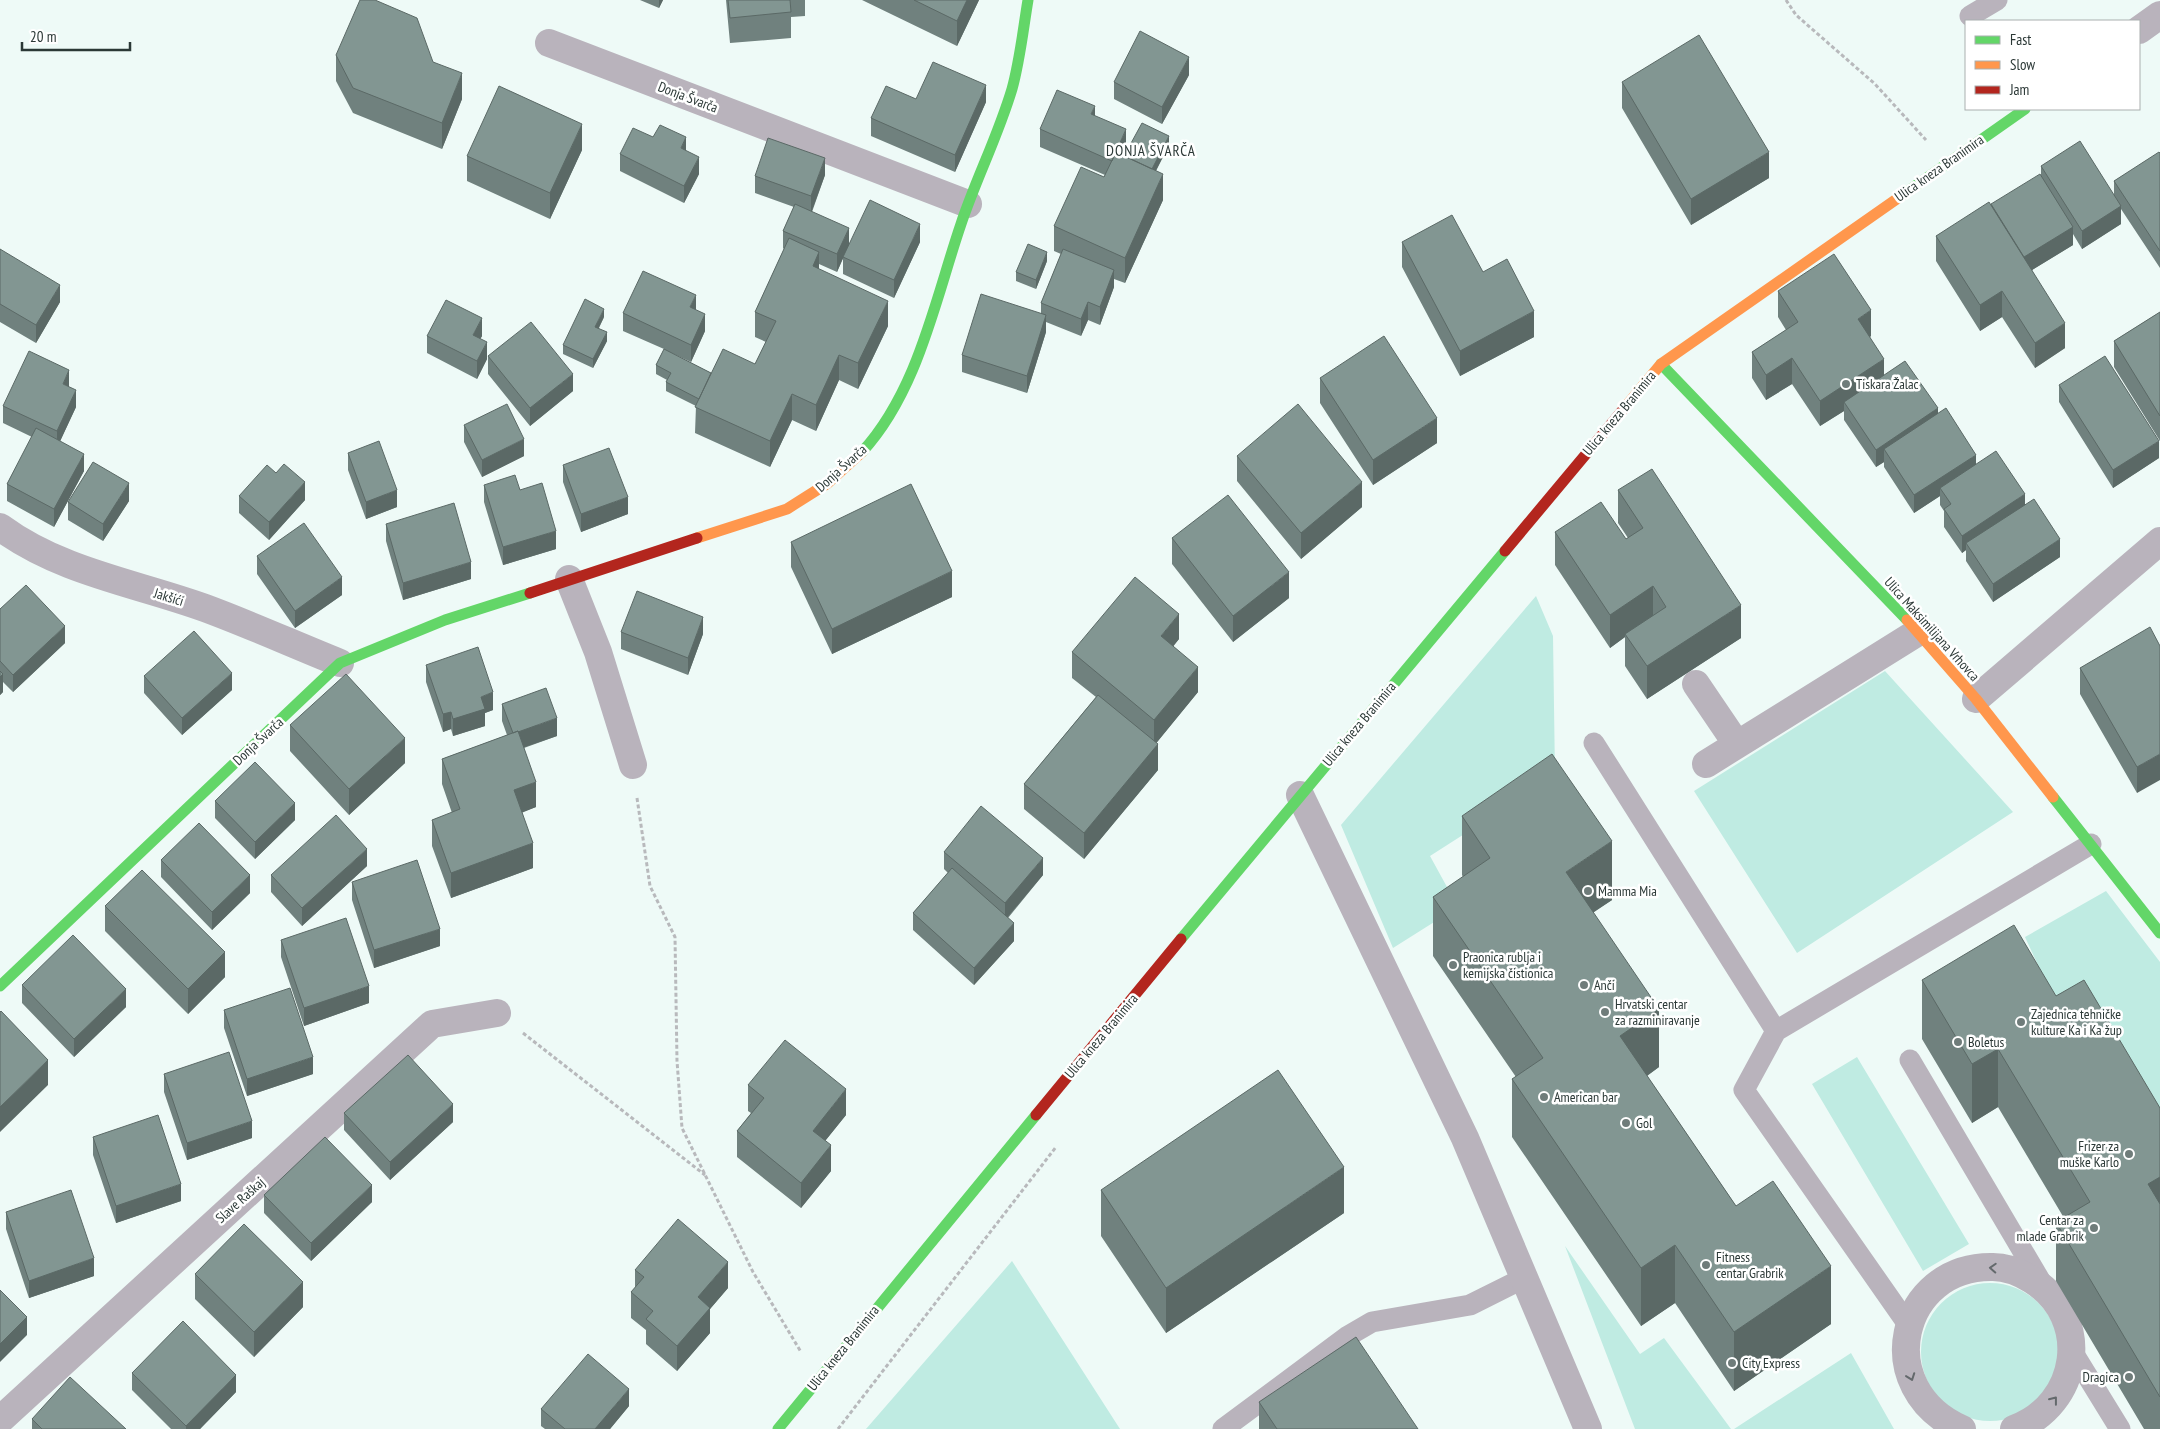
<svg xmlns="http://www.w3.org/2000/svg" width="2160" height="1429" viewBox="0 0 2160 1429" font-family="'PT Sans Narrow',sans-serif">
	<rect width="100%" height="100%" fill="#eefaf7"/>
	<!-- green -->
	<path fill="#bfebe2" d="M1536 596 1553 636 1555 776 1430 856 1458 907 1393 948 1341 825Z
		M1885 671 2013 812 1797 953 1694 791Z
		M2106 891 2160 962V1128L2062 1017 2025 937Z
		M1857 1057 1969 1244 1923 1271 1812 1084Z
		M1565 1246 1640 1354 1664 1338 1731 1429H1635Z
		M1012 1261 1120 1429H866Z
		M1921 1352a69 69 0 1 1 138 0a69 69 0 1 1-138 0Z
		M1851 1353 1894 1429H1734Z"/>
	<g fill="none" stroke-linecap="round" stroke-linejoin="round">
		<!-- path -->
		<path stroke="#b8b9bc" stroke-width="3" stroke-dasharray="4 2.5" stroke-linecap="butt" d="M1786 0 1796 15 1875 84 1926 140
			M637 798 650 886 675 937 677 1061 682 1128 753 1272 801 1352
			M523 1033 705 1175
			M838 1429 1056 1147"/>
		<!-- lane -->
		<path stroke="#b9b3bc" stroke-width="21" d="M1970 16 1997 0
			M1594 743 1776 1031
			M1910 1060 2044 1287
			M1909 1326 1744 1090 1776 1031 2091 844
			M2072 1351 2120 1429
			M1223 1429 1348 1336 1372 1322 1470 1305 1524 1278"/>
		<!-- street -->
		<path stroke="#b9b3bc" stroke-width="28" d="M2139 30 2160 15
			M549 43 968 204
			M0 527C61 572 136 583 205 608 251 625 295 645 340 663
			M569 579 598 652 633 765
			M1696 684 1736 743
			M1976 699 2160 541
			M1706 764 1918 632
			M1300 795 1465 1138 1588 1429
			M0 1420 432 1024 497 1013
			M1962 1429C1870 1389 1899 1265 1993 1267 2006 1267 2021 1273 2032 1280 2093 1318 2080 1405 2014 1429"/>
		<!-- fast -->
		<path stroke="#63d668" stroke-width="11" d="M1901 196 2025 109
			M1661 364 1907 620
			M862 452C918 391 935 300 961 224 976 179 998 136 1012 89 1020 60 1023 30 1028 0
			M2053 797 2160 933
			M1181 939 1505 551
			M0 986 340 663 445 620 530 593
			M778 1429 1036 1115"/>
		<!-- slow -->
		<path stroke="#ff974d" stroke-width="11" d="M1627 405 1661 364 1901 196
			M697 538 787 509 828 483 862 452
			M1907 620 1976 699 2053 797"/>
		<!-- jam -->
		<path stroke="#b3261e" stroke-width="11" d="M1505 551 1627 405
			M530 593 697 538
			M1036 1115 1181 939"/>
	</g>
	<!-- wall -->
	<path fill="#70817e" d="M640 0H663L659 8Z
		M726 0H805V16L791 17V38L730 43Z
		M862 0H979L957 46Z
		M336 55 433 62 462 99 442 149 353 113 336 81Z
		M1189 75 1162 124 1114 99V82Z
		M1622 82 1769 178 1691 225 1622 108Z
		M916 99 986 102 955 172 871 136V118Z
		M1095 116 1126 146 1122 155 1124 156 1169 145 1156 171 1163 200 1125 283 1114 279V287L1100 325 1088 320 1081 336 1046 322V332L1027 393 962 372V355L1041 313V303L1061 254 1054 251V226L1104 177 1105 175 1040 147V129Z
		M653 137 686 151 699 174 684 203 620 171V154Z
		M582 150 550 219 467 181V156Z
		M2160 153V268L2121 209V224L2082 249 2073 234V245L2032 270 2065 348 2035 368 2002 317 1980 331 1936 261V236L1991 205 2041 175V166L2114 195V181Z
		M825 175 812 212 849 245 920 242 894 298 843 274V258L837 272 819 264V269L888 326 858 389 839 380 816 431 792 420 770 467 695 433 696 406 666 391V382L667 380 656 374V365L664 349 623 331V313L696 310 705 331 691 362 667 351 711 373 755 364 766 342 755 337V312L784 249 783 248V231L794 207 755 193V176Z
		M1402 242 1483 272 1534 337 1460 376 1402 267Z
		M0 249 60 302 36 343 0 322Z
		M1047 261 1036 289 1016 281V272Z
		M1778 291 1871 336 1870 337 1884 375 1938 414 1976 464 2025 505 2060 557 1993 602 1966 561V550L1962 553 1944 527V511L1940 505V496L1914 513 1884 467V462L1876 467 1844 420V411L1820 426 1792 384 1766 400 1752 378V352L1786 330 1778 317Z
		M2160 312V441L2114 367V341Z
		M604 317 599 328 607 341 593 368 563 354V345Z
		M427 336H482L480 339 487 359 477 379 427 353Z
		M488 356 573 391 530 426 488 374Z
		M1320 378 1437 443 1373 485 1320 403Z
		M2059 385 2159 458 2113 488 2059 402Z
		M69 387 76 407 60 441 84 471 54 527 7 501V484L32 437 3 423V406Z
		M464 425 524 456 482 477 464 442Z
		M348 453 397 507 366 519 348 470Z
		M1237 456 1362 507 1301 559 1237 481Z
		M563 465 628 514 581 532 563 482Z
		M484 485 520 490 556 549 503 565 484 502Z
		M1618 490 1741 638 1647 699 1625 666V637L1610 648 1555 565V532L1626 539 1628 538 1618 523Z
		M239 496 305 500 269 540 239 513Z
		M129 501 103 541 68 520V502Z
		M386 524 471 579 403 600 386 541Z
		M1172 538 1289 598 1233 642 1172 564Z
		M791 542 952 597 832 654 791 567Z
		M257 556 342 595 295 628 257 574Z
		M0 609 65 643 13 692 3 682V692L0 695Z
		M621 632 703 634 688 675 621 649Z
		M1179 639 1173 646 1198 692 1156 743 1158 770 1084 859 1024 809V784L1096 697 1072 678V652Z
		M2160 646 2137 793 2080 694V668Z
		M426 665 493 710 485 713V726L453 736 451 729 443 732 426 682Z
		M144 676 232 690 182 735 144 693Z
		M502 704 557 736 524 748 536 807 522 812 533 868 451 898 432 846V820L452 813 442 784V759L507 735 502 721Z
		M290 725 405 763 349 815 290 751Z
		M215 801 295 820 255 859 215 818Z
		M1462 816 1612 900 1593 912 1659 1067 1647 1076 1736 1206 1831 1324 1734 1391 1675 1303 1641 1326 1512 1137V1079L1516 1077 1433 956V897L1463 877 1462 875Z
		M944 852 1043 875 1008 918 1014 941 974 985 913 930V913L948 873 944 869Z
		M161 860 250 893 212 930 161 877Z
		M367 866 302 926 271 892V875Z
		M352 882 440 946 374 968 352 900Z
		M105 906 225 977 188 1014 105 931Z
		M281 940 369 1003 304 1026 281 957Z
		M1922 980 2056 996 2160 1108V1429H2144L2056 1281V1222L2064 1218 1998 1107 1972 1123 1922 1039Z
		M22 985 126 1007 74 1057 22 1003Z
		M224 1010 313 1074 247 1096 224 1028Z
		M164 1074 252 1138 187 1160 164 1092Z
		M748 1085 846 1115 825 1141 831 1171 801 1208 737 1157V1131L751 1113 748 1111Z
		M344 1113 453 1122 390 1180 344 1130Z
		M93 1137 181 1201 116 1223 93 1155Z
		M1101 1190 1344 1213 1166 1333 1101 1236Z
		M264 1195 372 1202 311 1261 264 1213Z
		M6 1212 94 1276 29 1298 6 1229Z
		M635 1270 728 1288 710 1309V1333L677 1371 646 1344V1330L631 1318V1292L635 1288Z
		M195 1274 303 1307 254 1357 195 1299Z
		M132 1373 236 1392 200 1429H171L132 1390Z
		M1259 1402 1418 1429H1259Z
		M629 1406 610 1429H545L541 1426V1409Z
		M32 1419 126 1429H32Z"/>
	<!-- shaded-wall -->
	<path fill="#5b6966" d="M659 0H663L659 8Z
		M967 0H979L957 46V21Z
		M1189 57V75L1162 124V107Z
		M462 73V99L442 149V123Z
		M986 85V102L955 172V155Z
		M1095 106V124L1091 114Z
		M582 124V150L550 219V193Z
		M1126 129V146L1112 178V161Z
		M1169 136V145L1149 184V175Z
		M686 137V155L681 148Z
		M1769 152V178L1691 225V199Z
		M699 157V174L684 203V186Z
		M825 158V175L811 213V196Z
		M1163 174V200L1125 283V258Z
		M2121 206V224L2082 249V231Z
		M920 224V242L894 298V280Z
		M2073 227V245L2024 275V257Z
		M849 228V245L837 272V254Z
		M819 252V277L813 266Z
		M1047 252V261L1036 289V280Z
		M1114 270V287L1100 325V307Z
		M60 285V302L36 343V325Z
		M2002 291V317L1980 331V305Z
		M696 295V312L690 307Z
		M888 301V326L858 389V363Z
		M1088 302V320L1081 336V319Z
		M604 309V317L595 335V327Z
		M1871 310V336L1858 344V319Z
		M1534 311V337L1460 376V351Z
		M705 314V331L691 362V345Z
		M1046 315V332L1027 393V376Z
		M482 318V336L473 352V335Z
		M2065 323V348L2035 368V343Z
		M607 332V341L593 368V359Z
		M487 342V359L477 379V361Z
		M839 355V380L816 431V405Z
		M1792 358V384L1766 400V375Z
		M1884 359V384L1844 402V411L1820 426V401Z
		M69 370V387L63 384Z
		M573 374V391L530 426V408Z
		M76 390V407L57 448V431Z
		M792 394V420L770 467V441Z
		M1938 408V426L1884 449V462L1876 467V450Z
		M1437 418V443L1373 485V460Z
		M524 439V456L482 477V460Z
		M2159 441V458L2113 488V470Z
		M84 454V471L54 527V509Z
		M1976 455V472L1940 488V496L1914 513V495Z
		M305 482V500L269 540V522Z
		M1362 482V507L1301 559V533Z
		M129 483V501L103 541V524Z
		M397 490V507L366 519V502Z
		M2025 494V512L1966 543V550L1962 553V536Z
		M628 497V514L581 532V514Z
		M556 531V549L503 565V547Z
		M2060 539V557L1993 602V584Z
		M471 562V579L403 600V583Z
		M952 571V597L832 654V629Z
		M1289 572V598L1233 642V616Z
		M342 577V595L295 628V611Z
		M1653 586V619L1625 634V637L1610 648V615Z
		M1741 605V638L1647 699V666Z
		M1179 614V639L1161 662V636Z
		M703 617V634L688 675V658Z
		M65 626V643L13 692V675Z
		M1198 667V692L1154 746V720Z
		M232 673V690L182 735V718Z
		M3 674V692L0 695V677Z
		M493 692V710L485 713V726L453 736V719L481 697Z
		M451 712V729L443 732V714Z
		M557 718V736L513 751V734Z
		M405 738V763L349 815V789Z
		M1158 744V770L1084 859V833Z
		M2160 754V780L2137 793V767Z
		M536 782V807L514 816V790Z
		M295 803V820L255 859V842Z
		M1612 841V900L1566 931V872Z
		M533 843V868L451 898V873Z
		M367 849V866L302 926V908Z
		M1043 858V875L1005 920V903Z
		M250 875V893L212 930V912Z
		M1014 923V941L974 985V968Z
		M440 929V946L374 968V950Z
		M225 952V977L188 1014V989Z
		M369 986V1003L304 1026V1008Z
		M126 989V1007L74 1057V1039Z
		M1659 1009V1067L1620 1095V1036Z
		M1998 1049V1107L1972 1123V1064Z
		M313 1057V1074L247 1096V1079Z
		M48 1060V1085L0 1132V1107Z
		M846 1089V1115L813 1156V1131Z
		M453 1104V1122L390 1180V1162Z
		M252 1121V1138L187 1160V1143Z
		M831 1145V1171L801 1208V1183Z
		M1344 1167V1213L1166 1333V1288Z
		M2160 1177V1236L2148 1184Z
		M181 1184V1201L116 1223V1206Z
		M372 1185V1202L311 1261V1243Z
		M1675 1245V1303L1641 1326V1268Z
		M94 1258V1276L29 1298V1281Z
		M728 1262V1288L710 1309V1333L677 1371V1346L698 1297Z
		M1831 1266V1324L1734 1391V1332Z
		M303 1282V1307L254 1357V1332Z
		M27 1317V1335L0 1362V1344Z
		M236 1375V1392L200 1429H186V1426Z
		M629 1389V1406L610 1429H595Z"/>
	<!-- building -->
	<path fill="#829692" stroke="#5b6966" d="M360 0H375L417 18 433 62 462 73 442 123 353 88 336 55Z
		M728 0H790L791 12 730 18Z
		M914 0H967L957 21Z
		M1140 31 1189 57 1162 107 1114 82Z
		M1699 35 1769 152 1691 199 1622 82Z
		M933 62 986 85 955 155 871 118 886 86 916 99Z
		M499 86 582 124 550 193 467 156Z
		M1057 90 1095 106 1091 114 1126 129 1112 161 1040 129Z
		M1142 123 1169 136 1152 169 1124 156Z
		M660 125 686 137 681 148 699 157 684 186 620 154 633 128 653 137Z
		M768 138 825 158 811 196 755 176Z
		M2080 141 2121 206 2082 231 2041 166Z
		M1116 152 1163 174 1125 258 1054 226 1081 167 1104 177Z
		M2159 152 2160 153V251L2114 181Z
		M2040 174 2073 227 2024 257 1991 204Z
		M870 200 920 224 894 280 843 257Z
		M1989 202 2065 323 2035 343 2002 291 1980 305 1936 236Z
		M795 204 849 228 837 254 783 231Z
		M1452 215 1483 272 1507 259 1534 311 1460 351 1402 242Z
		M789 238 819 252 813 266 888 301 858 363 839 355 816 405 792 394 770 441 695 407 723 349 755 364 776 321 755 312Z
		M1028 244 1047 252 1036 280 1016 272Z
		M0 249 60 285 36 325 0 304Z
		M1063 249 1114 270 1100 307 1088 302 1081 319 1041 303Z
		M1834 254 1871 310 1858 319 1884 359 1820 401 1792 358 1766 375 1752 352 1798 322 1778 291Z
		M643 271 696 295 690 307 705 314 691 345 623 313Z
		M981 294 1046 315 1027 376 962 355Z
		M585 299 604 309 595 327 607 332 593 359 563 345Z
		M446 300 482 318 473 335 487 342 477 361 427 336Z
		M2160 312V416L2114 341Z
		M531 322 573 374 530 408 488 356Z
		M1384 336 1437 418 1373 460 1320 378Z
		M664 349 711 373 699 399 666 382 671 373 656 365Z
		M29 351 69 370 63 384 76 390 57 431 3 406Z
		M2105 356 2159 441 2113 470 2059 385Z
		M1905 361 1938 408 1876 450 1844 402Z
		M507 404 524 439 482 460 464 425Z
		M1298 404 1362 482 1301 533 1237 456Z
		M1946 408 1976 455 1914 495 1884 449Z
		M36 428 84 454 54 509 7 484Z
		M379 441 397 490 366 502 348 453Z
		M609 448 628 497 581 514 563 465Z
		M1996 451 2025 494 1962 536 1944 509 1951 504 1940 488Z
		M93 462 129 483 103 524 68 502Z
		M284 464 305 482 269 522 239 496 267 465 276 473Z
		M1652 469 1741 605 1647 666 1625 634 1666 607 1653 586 1610 615 1555 532 1601 502 1626 539 1643 528 1618 490Z
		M515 475 520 490 542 483 556 531 503 547 484 485Z
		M911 484 952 571 832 629 791 542Z
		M1228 495 1289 572 1233 616 1172 538Z
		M2034 499 2060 539 1993 584 1966 543Z
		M454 503 471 562 403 583 386 524Z
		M304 523 342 577 295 611 257 556Z
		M1135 577 1179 614 1161 636 1198 667 1154 720 1072 652Z
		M26 585 65 626 13 675 0 661V609Z
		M637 591 703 617 688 658 621 632Z
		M2150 627 2160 646V754L2137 767 2080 668Z
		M194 631 232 673 182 718 144 676Z
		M478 647 493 692 481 697 485 709 453 719 451 712 443 714 426 665Z
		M0 671 3 674 0 677Z
		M346 674 405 738 349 789 290 725Z
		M546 688 557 718 518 732V731L513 733 502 704Z
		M1098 695 1158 744 1084 833 1024 784Z
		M518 731 536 782 514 790 533 843 451 873 432 820 460 809 442 759Z
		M1552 754 1612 841 1566 872 1659 1009 1620 1036 1736 1206 1773 1181 1831 1266 1734 1332 1675 1245 1641 1268 1512 1079 1543 1058 1433 897 1490 858 1462 816Z
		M255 762 295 803 255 842 215 801Z
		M981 806 1043 858 1005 903 944 852Z
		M336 815 367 849 302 908 271 875Z
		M199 823 250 875 212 912 161 860Z
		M417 860 440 929 374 950 352 882Z
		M952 868 1014 923 974 968 913 913Z
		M142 870 225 952 188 989 105 906Z
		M346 918 369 986 304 1008 281 940Z
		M2014 925 2056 996 2084 980 2160 1108V1177L2148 1184 2160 1204V1397L2056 1222 2090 1202 1998 1049 1972 1064 1922 980Z
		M73 935 126 989 74 1039 22 985Z
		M290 988 313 1057 247 1079 224 1010Z
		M1 1011 48 1060 0 1107V1012Z
		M785 1040 846 1089 813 1131 831 1145 801 1183 737 1131 764 1098 748 1085Z
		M229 1052 252 1121 187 1143 164 1074Z
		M408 1055 453 1104 390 1162 344 1113Z
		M1278 1070 1344 1167 1166 1288 1101 1190Z
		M158 1115 181 1184 116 1206 93 1137Z
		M325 1137 372 1185 311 1243 264 1195Z
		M71 1190 94 1258 29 1281 6 1212Z
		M678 1219 728 1262 698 1297 710 1308 677 1346 646 1319 653 1311 631 1292 644 1277 635 1270Z
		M244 1224 303 1282 254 1332 195 1274Z
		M0 1290 27 1317 0 1344Z
		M183 1321 236 1375 186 1426 132 1373Z
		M1356 1337 1418 1429H1277L1259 1402Z
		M588 1354 629 1389 595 1429H565L541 1409Z
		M70 1377 126 1429H42L32 1419Z"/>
	<!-- one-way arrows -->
	<defs><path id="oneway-chevron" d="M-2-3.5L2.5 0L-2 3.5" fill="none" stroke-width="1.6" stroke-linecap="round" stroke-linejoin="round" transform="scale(1.25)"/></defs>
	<g stroke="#64696c">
		<use href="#oneway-chevron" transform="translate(1993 1268) rotate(-177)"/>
		<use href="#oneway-chevron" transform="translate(1911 1377) rotate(70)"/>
		<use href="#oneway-chevron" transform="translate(2054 1400) rotate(-52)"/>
	</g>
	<!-- markers -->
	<g fill="#6f7c7a" stroke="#fff" stroke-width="2">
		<circle cx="1846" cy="384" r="5"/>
		<circle cx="1588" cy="891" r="5"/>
		<circle cx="1453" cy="965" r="5"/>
		<circle cx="1584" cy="985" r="5"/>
		<circle cx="1605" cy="1012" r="5"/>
		<circle cx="2021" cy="1022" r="5"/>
		<circle cx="1958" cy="1042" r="5"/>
		<circle cx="1544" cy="1097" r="5"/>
		<circle cx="1626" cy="1123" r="5"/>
		<circle cx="2129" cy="1154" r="5"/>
		<circle cx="2094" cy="1228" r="5"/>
		<circle cx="1706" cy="1265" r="5"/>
		<circle cx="1732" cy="1363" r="5"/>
		<circle cx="2129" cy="1377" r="5"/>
	</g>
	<g text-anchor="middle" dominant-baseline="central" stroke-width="5" stroke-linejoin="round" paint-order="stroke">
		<!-- street labels -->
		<g font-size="14" fill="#2b3836" stroke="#fff">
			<text transform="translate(688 97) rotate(21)">Donja Švarča</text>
			<text transform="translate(1939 168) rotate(-35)">Ulica kneza Branimira</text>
			<text transform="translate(1619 413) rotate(-50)">Ulica kneza Branimira</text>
			<text transform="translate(841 468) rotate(-42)">Donja Švarča</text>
			<text transform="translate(169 597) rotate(17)">Jakšići</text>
			<text transform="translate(1932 629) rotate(48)">Ulica Maksimilijana Vrhovca</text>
			<text transform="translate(1359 724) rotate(-50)">Ulica kneza Branimira</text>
			<text transform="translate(258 741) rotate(-43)">Donja Švarča</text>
			<text transform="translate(1101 1036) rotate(-50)">Ulica kneza Branimira</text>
			<text transform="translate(240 1200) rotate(-42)">Slave Raškaj</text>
			<text transform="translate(843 1348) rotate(-51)">Ulica kneza Branimira</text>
		</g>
		<!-- poi labels -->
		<g font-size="14" fill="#2b3836" stroke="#fff" text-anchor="start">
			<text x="1856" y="384">Tiskara Žalac</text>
			<text x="1598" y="891">Mamma Mia</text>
			<text x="1463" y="957">Praonica rublja i<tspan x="1463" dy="16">kemijska čistionica</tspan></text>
			<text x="1594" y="985">Anči</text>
			<text x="1615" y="1004">Hrvatski centar<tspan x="1615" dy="16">za razminiravanje</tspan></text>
			<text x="2031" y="1014">Zajednica tehničke<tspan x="2031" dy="16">kulture Ka i Ka žup</tspan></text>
			<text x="1968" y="1042">Boletus</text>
			<text x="1554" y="1097">American bar</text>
			<text x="1636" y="1123">Gol</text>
			<text x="2119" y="1146" text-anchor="end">Frizer za<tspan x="2119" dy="16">muške Karlo</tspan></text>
			<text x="2084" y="1220" text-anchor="end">Centar za<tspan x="2084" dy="16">mlade Grabrik</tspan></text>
			<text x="1716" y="1257">Fitness<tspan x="1716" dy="16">centar Grabrik</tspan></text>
			<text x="1742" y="1363">City Express</text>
			<text x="2119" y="1377" text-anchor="end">Dragica</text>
		</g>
		<!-- neighbourhood labels -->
		<g font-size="15" letter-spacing="1" fill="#2b3836" stroke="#fff">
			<text x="1151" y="150">DONJA ŠVARČA</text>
		</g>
	</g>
	<!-- legend -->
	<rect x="1965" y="20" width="175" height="90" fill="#ffffff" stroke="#aaafaf"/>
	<rect x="1975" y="36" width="25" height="8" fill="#63d668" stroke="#aaafaf"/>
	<text x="2010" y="45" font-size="15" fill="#2b3836">Fast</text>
	<rect x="1975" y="61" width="25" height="8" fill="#ff974d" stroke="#aaafaf"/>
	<text x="2010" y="70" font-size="15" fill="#2b3836">Slow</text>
	<rect x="1975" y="86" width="25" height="8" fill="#b3261e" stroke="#aaafaf"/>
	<text x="2010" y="95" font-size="15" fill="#2b3836">Jam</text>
	<!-- scale -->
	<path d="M22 42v8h108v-8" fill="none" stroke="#2b3836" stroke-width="2.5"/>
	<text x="30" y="42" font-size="15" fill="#2b3836" stroke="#ffffff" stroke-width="4" paint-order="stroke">20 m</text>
</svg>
